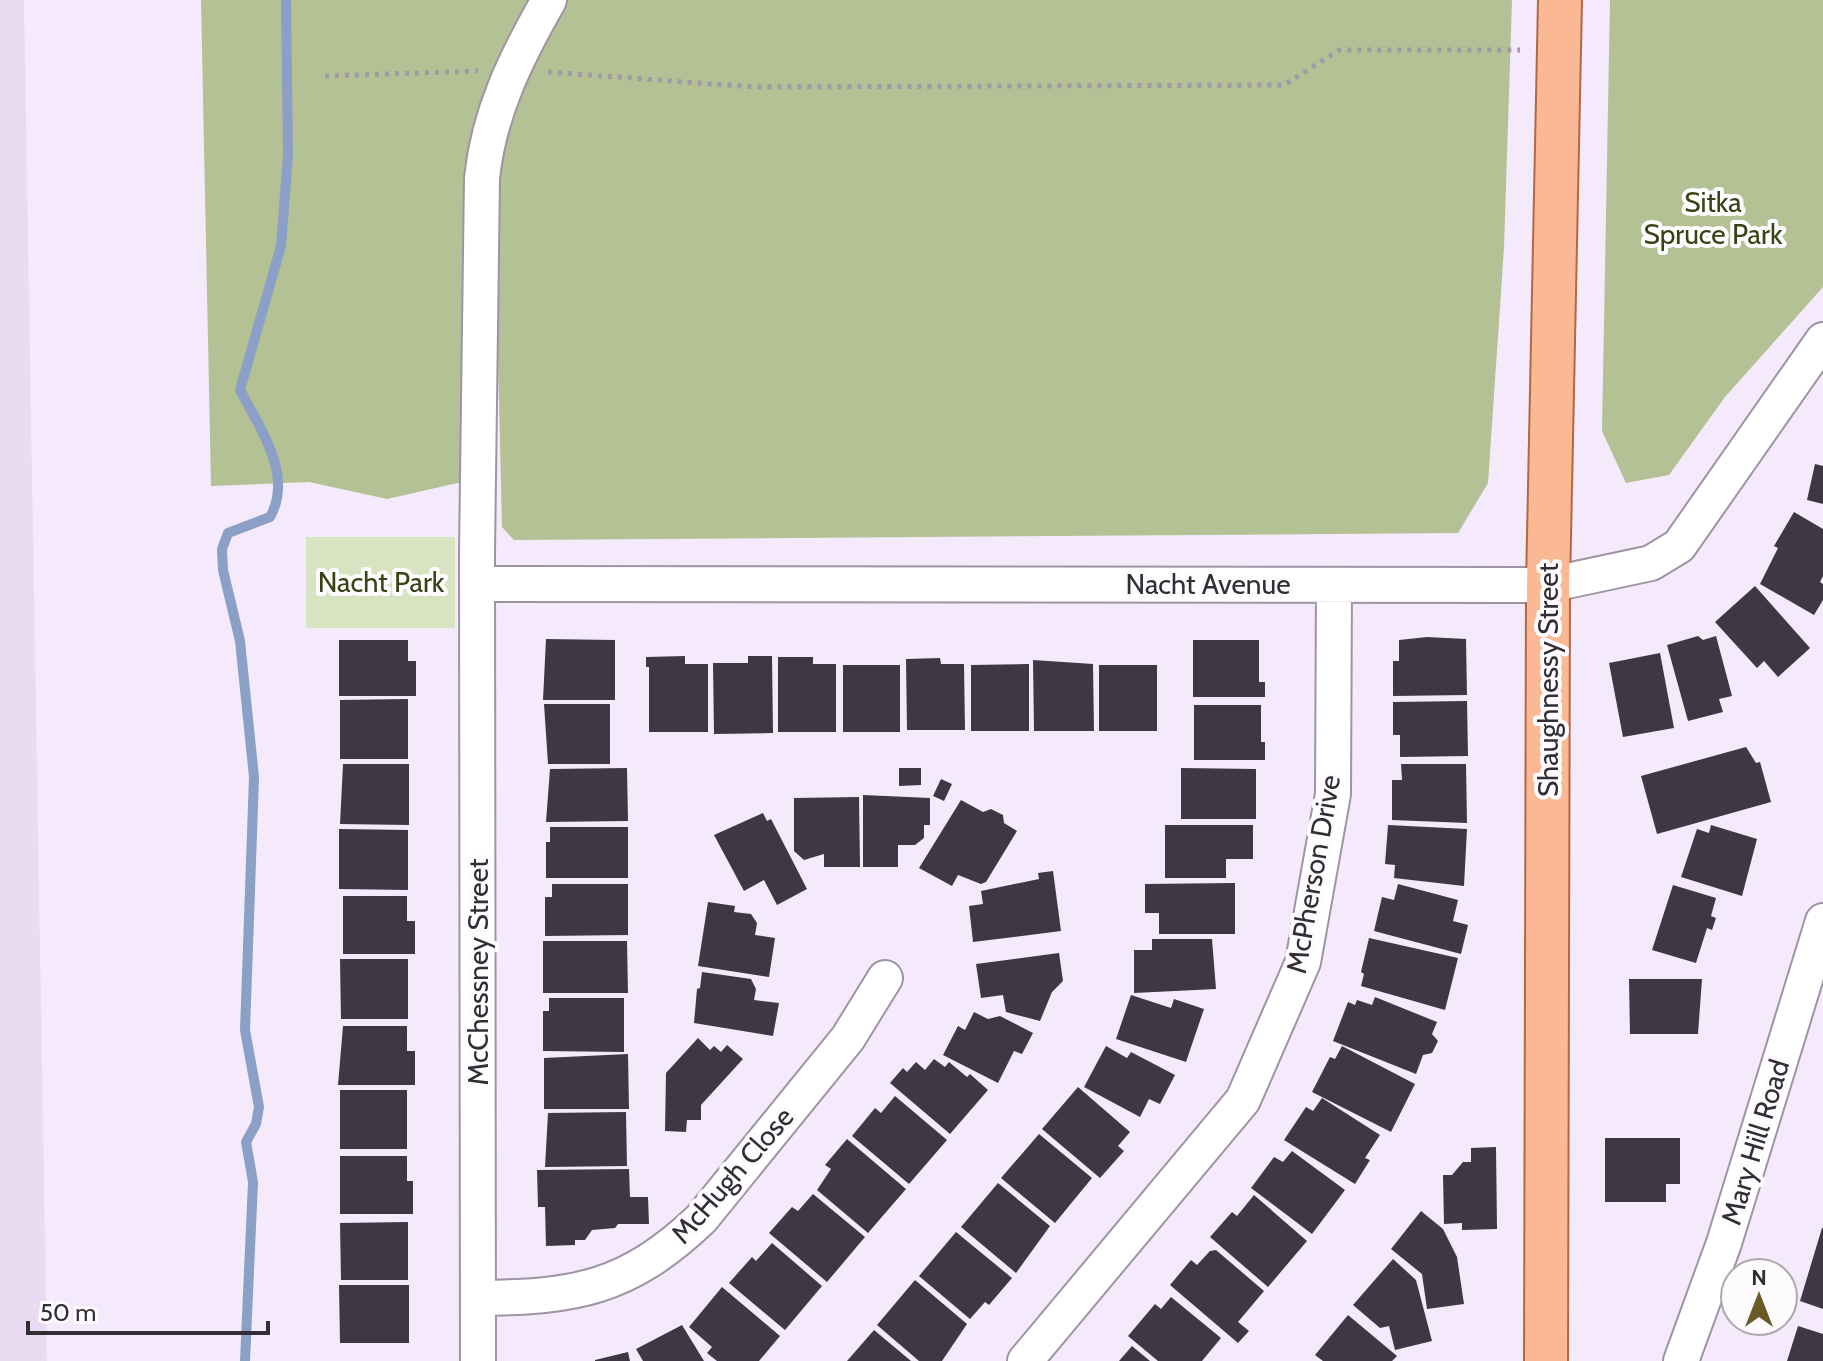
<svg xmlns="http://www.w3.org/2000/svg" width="1823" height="1361" viewBox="0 0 1823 1361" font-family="Cabin,sans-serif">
	<rect width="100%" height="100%" fill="#f4eafb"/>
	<!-- built -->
	<path fill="#eadbf3" d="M0 0H24L47 1361H0Z"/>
	<!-- green -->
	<path fill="#d8e3c1" d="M306 537H455V628H306Z"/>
	<!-- forest -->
	<path fill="#b3c195" d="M201 0H531L497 61 483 98 470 162 462 482 387 499 309 482 211 486Z
		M561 0H1512L1504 248 1488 483 1458 533 514 540 502 527 494 188 500 139Z
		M1610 0H1823V287L1725 397 1669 475 1626 483 1602 431Z"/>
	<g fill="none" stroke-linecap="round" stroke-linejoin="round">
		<!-- stream -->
		<path stroke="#8c9fc6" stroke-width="10" d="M245 1361 253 1182 246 1142 256 1124 259 1107 245 1030 254 777 240 641 223 570 222 549 228 533 270 517C294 475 259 427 240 390L281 246 288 155 286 0"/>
	</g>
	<!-- building -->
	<path fill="#3f3744" d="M1815 464 1823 466V504L1807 500Z
		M1794 512 1823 529V576L1820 582 1823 584V600L1814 615 1760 584 1778 548 1774 546Z
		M1755 586 1810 648 1778 677 1764 661 1757 668 1715 622Z
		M1698 636 1703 640 1716 636 1732 696 1719 699 1723 712 1688 721 1667 645Z
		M1427 637 1466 639 1467 695 1393 696V661H1399V640Z
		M546 639 615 640V700H543Z
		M339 640H408V661H416V696H339Z
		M1193 640H1259V682H1265V697H1193Z
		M1660 653 1674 728 1623 737 1609 663Z
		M685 656V664H708V732H649V667H646V657Z
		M748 656H772L773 733 714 734 713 663H748Z
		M778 657H813V664H836V732H778Z
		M940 658 941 664H964L965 730H907L906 659Z
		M1033 660 1093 664 1094 731H1034Z
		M1029 664V731H971V665Z
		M843 665H900V732H843Z
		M1099 665H1157V731H1099Z
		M408 699V759H340V700Z
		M1467 701 1468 756 1400 757V735H1393V702Z
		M544 704H610V764H548Z
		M1194 705H1261V742H1265V760H1194Z
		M1746 747 1756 763 1760 762 1771 802 1657 834 1641 776Z
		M343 764H409V825L340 824Z
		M1401 764H1466L1467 823 1392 820V780H1402Z
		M627 768 628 821 546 822 550 769Z
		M899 768H921V785L899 786Z
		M1181 768 1256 769V819H1181Z
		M941 779 952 784 944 801 933 796Z
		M863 795 930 798V825H924V838L915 845H898V867H863Z
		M859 797 860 867H824V854L804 860 794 851V798Z
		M961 800 983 812 991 809 1003 815 1004 823 1017 831 986 882 981 884 958 875 952 886 919 868Z
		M763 813 767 821 771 819 807 889 777 905 764 880 744 891 714 835Z
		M1165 825H1253V859H1226V878H1165Z
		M1388 825 1467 829 1464 886 1394 878 1395 865 1385 864Z
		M1711 825 1757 839 1742 896 1681 877 1697 829 1709 833Z
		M550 827H628V878H546V842H550Z
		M339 829 408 830V890L339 889Z
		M1053 871 1061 931 973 942 969 906 983 904 981 891 1039 879 1038 873Z
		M1235 883V934H1159V913H1145V884Z
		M552 884H628V935L545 936V897H552Z
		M1398 884 1458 900 1453 921 1468 925 1461 954 1374 931 1382 897 1394 900Z
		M1673 885 1716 898 1711 916 1716 918 1712 930 1707 928 1696 963 1652 950Z
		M343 896H407V921H415V954H343Z
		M708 902 735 906 734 912 751 914 757 923 755 935 775 938 769 977 698 966Z
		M1369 938 1458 958 1445 1010 1361 986 1364 974 1361 972Z
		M1152 939H1212L1216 989 1134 993V950H1152Z
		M543 941H627L628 993H543Z
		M1059 953 1063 981 1052 992 1040 1021 1006 1012 1003 995 981 998 976 964Z
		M340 959H408V1019H341Z
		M702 972 751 979 756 989 754 1000 779 1003 773 1036 694 1023 697 989 700 988Z
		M1629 979H1702L1698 1034H1630Z
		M1131 995 1171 1008 1174 999 1204 1009 1186 1062 1116 1039Z
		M1375 997 1437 1022 1432 1034 1438 1041 1432 1053 1423 1055 1416 1074 1333 1041 1348 1002 1355 1005 1357 1000 1372 1005Z
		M549 998H624V1052L543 1051V1011H549Z
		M974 1012 988 1019 1000 1016 1033 1033 1022 1054 1014 1051 998 1083 943 1055 958 1026 965 1030Z
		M343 1026H407V1051H415V1085H338Z
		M698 1038 710 1050 714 1046 721 1052 727 1045 743 1059 701 1105V1120H687L686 1132 665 1131 666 1073Z
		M1106 1046 1127 1058 1131 1052 1175 1075 1160 1104 1149 1099 1140 1117 1084 1087Z
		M1342 1046 1415 1084 1391 1132 1312 1092 1330 1057 1335 1059Z
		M628 1054 629 1109H544V1058Z
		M934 1059 945 1067 949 1062 967 1077 970 1074 988 1090 950 1134 890 1083 903 1068 907 1072 916 1062 925 1070Z
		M1078 1087 1130 1132 1118 1146 1124 1151 1100 1178 1042 1129Z
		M340 1090H407V1149H340Z
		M895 1096 947 1140 909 1184 852 1136 875 1108 881 1113Z
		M1322 1098 1380 1135 1365 1158 1370 1160 1355 1184 1284 1140 1306 1107 1313 1111Z
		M626 1112 627 1166 545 1167 548 1113Z
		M1039 1134 1092 1178 1055 1223 1001 1178Z
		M1605 1138H1680V1184H1666V1202H1605Z
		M847 1139 906 1189 868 1233 817 1190 831 1169 825 1165Z
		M1496 1147 1497 1229 1462 1230V1223L1444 1224 1443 1175H1452L1463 1162H1471V1148Z
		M1292 1151 1345 1190 1312 1234 1251 1188 1274 1157 1283 1162Z
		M340 1156H407V1181H413V1214H340Z
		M629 1169 630 1197H648L649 1224H618L615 1228 592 1230 585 1240H575V1245L546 1246 545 1207H538L537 1170Z
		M998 1183 1050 1226 1016 1273 961 1227Z
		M813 1194 865 1237 827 1282 769 1233 792 1207 798 1211Z
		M1254 1195 1307 1241 1268 1287 1210 1237 1232 1212 1237 1216Z
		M1421 1211 1443 1229 1457 1257 1464 1304 1427 1309 1422 1274 1391 1249Z
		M408 1222V1280H341L340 1223Z
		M1822 1228H1823V1309L1800 1301Z
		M956 1232 1012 1278 989 1305 985 1302 970 1319 919 1276Z
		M772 1243 822 1286 785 1330 729 1283 752 1257 756 1261Z
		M1216 1250 1264 1291 1238 1322 1249 1331 1238 1343 1170 1285 1191 1260 1197 1265 1210 1251Z
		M1393 1259 1416 1280 1432 1341 1395 1350 1389 1326 1380 1328 1353 1305Z
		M915 1280 967 1324 942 1361H919L877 1325Z
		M339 1285H409V1343H340Z
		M722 1287 780 1336 759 1361H717L707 1353 712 1347 689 1327Z
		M1171 1297 1221 1338 1202 1361H1158L1128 1336 1155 1304 1161 1309Z
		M1348 1315 1397 1356 1392 1361H1323L1315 1355Z
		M682 1325 704 1361H643L636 1349Z
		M1798 1326 1823 1334V1361H1787Z
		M874 1330 911 1361H847Z
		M1132 1346 1150 1361H1119Z
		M628 1352 630 1361H595V1360Z"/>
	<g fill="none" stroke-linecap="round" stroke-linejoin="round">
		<defs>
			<path id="minor" d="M478 584 1548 585 1651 563 1679 546 1823 340
				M478 1298C576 1297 627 1289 701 1219L848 1038 885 978
				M478 1361 477 553 482 178C489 112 516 58 549 0
				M1025 1361 1243 1100 1303 962 1333 794 1334 585
				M1681 1361 1724 1243 1823 921"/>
			<path id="major" d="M1546 1361 1548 585 1560 0"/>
		</defs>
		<!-- minor casing -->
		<use href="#minor" stroke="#9e94a4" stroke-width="38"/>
		<!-- major casing -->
		<use href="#major" stroke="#b16845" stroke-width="46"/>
		<!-- path -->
		<path stroke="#a19aa6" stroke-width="5" stroke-dasharray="4 6" stroke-linecap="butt" d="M548 72 754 87 1284 85 1339 50H1520
			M325 76 478 71"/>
		<!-- minor -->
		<use href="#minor" stroke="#fff" stroke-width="34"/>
		<!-- major -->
		<use href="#major" stroke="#fab895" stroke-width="42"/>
	</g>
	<g text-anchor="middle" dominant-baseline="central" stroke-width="8" stroke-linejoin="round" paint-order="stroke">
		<!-- park labels -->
		<g font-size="28" fill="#374312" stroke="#fdfbfe">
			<text x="1713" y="202">Sitka<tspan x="1713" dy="32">Spruce Park</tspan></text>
			<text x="381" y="582">Nacht Park</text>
		</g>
		<!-- street labels -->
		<g font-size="28" fill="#312e34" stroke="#fdfbfe">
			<text x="1208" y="584">Nacht Avenue</text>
			<text transform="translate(1548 680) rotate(-90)">Shaughnessy Street</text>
			<text transform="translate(1313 874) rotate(-80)">McPherson Drive</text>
			<text transform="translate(478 972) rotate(-90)">McChessney Street</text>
			<text transform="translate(1755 1142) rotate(-73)">Mary Hill Road</text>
			<text transform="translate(732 1175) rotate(-49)">McHugh Close</text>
		</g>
	</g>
	<!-- north arrow -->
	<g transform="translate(1759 1297)"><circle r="38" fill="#fdfbfe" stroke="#aba9ad" stroke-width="2"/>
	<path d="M0-6L14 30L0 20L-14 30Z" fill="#695a28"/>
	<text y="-12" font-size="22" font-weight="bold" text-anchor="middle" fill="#312e34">N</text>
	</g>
	<!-- scale -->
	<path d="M28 1321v12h240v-12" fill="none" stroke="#312e34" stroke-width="4"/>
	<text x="40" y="1321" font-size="24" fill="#312e34" stroke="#fdfbfe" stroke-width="6" paint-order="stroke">50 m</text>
</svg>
